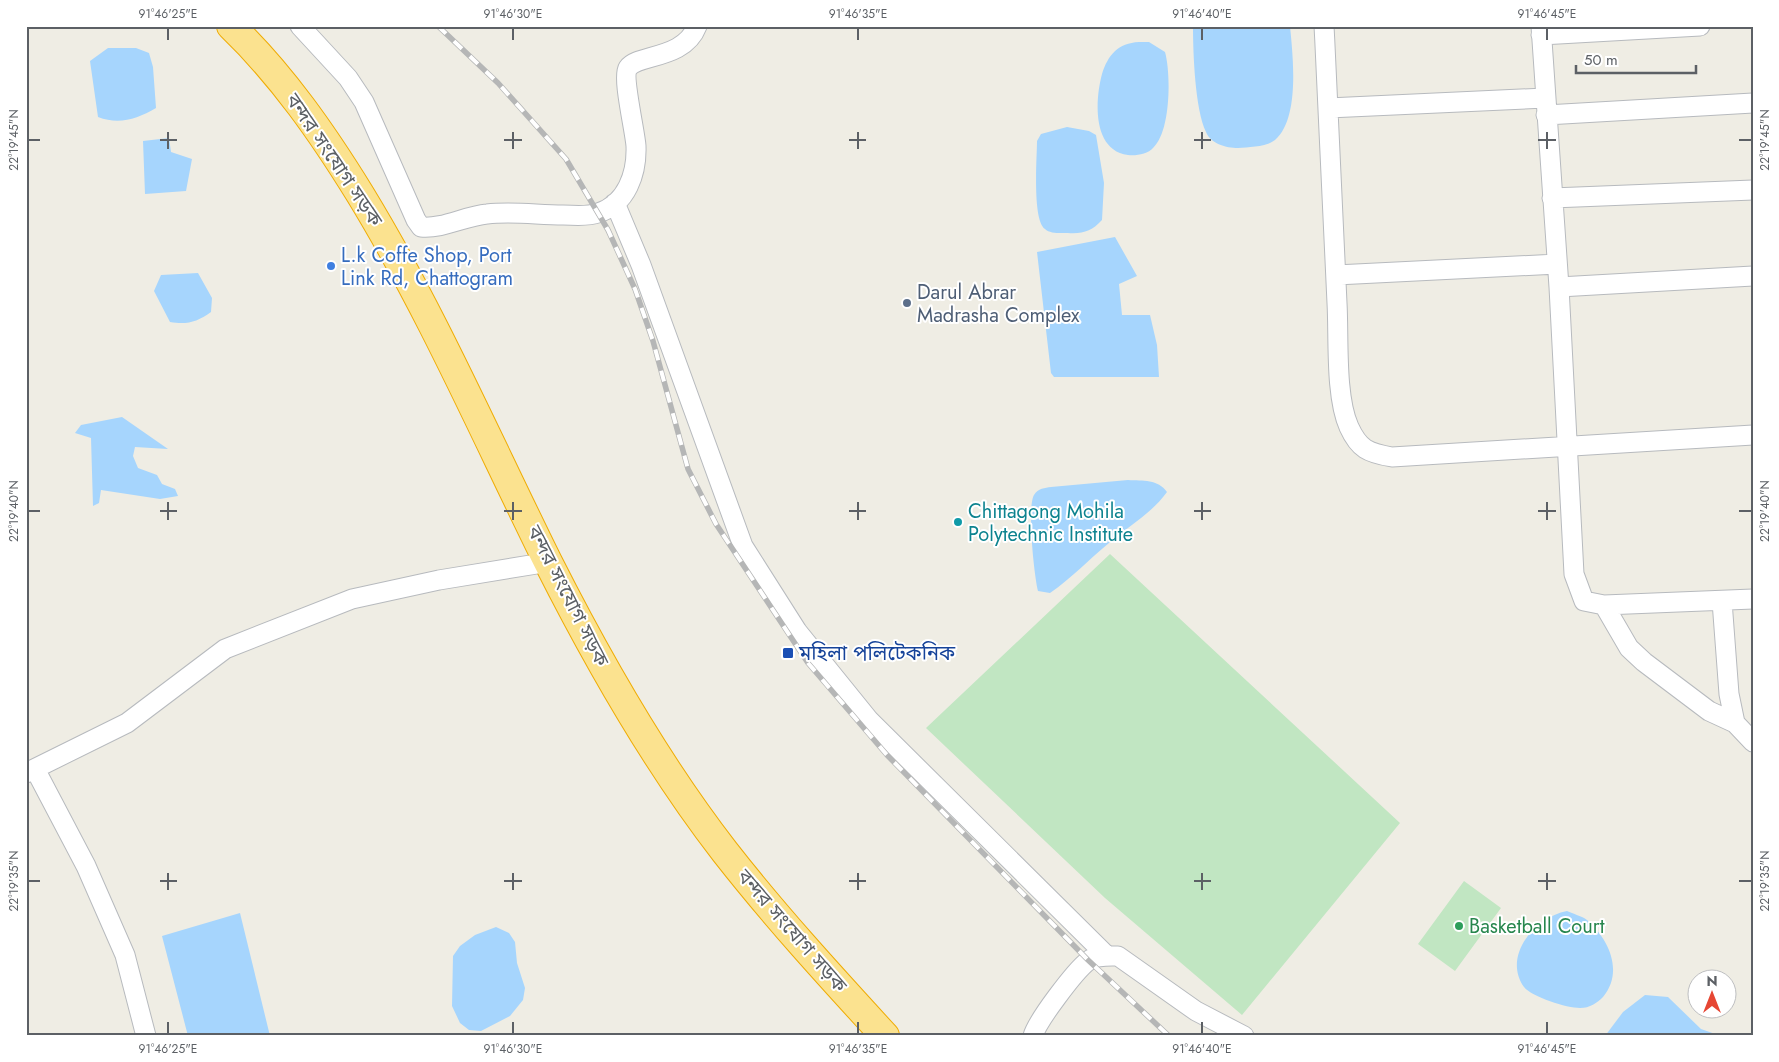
<svg xmlns="http://www.w3.org/2000/svg" width="1779" height="1062" viewBox="0 0 1779 1062" font-family="Jost,'Noto Sans Bengali',sans-serif">
	<rect width="100%" height="100%" fill="#efede4"/>
	<!-- green -->
	<path fill="#c1e6c2" d="M1110 554 1400 823 1242 1015 1105 898 926 728Z
		M1464 881 1501 908 1455 971 1418 944Z"/>
	<!-- water -->
	<path fill="#a6d5fd" d="M1193 26H1290C1293 57 1300 118 1275 140 1266 147 1249 147 1238 148 1226 148 1211 144 1206 132 1195 109 1193 53 1193 26Z
		M1139 42H1149L1165 52C1171 73 1171 132 1153 148 1148 154 1136 156 1128 155 1092 150 1095 100 1102 74 1108 55 1118 43 1139 42Z
		M108 48H136L149 53 153 67 156 108C137 119 119 125 98 117L90 61Z
		M1067 127 1089 131 1096 135 1104 183 1102 220C1092 231 1083 234 1068 233 1061 233 1050 234 1045 229 1032 220 1037 157 1037 141L1041 134Z
		M169 138 171 152 192 159 186 191 145 194 143 141Z
		M1115 237 1137 276 1119 284 1122 315H1150L1157 345 1159 377H1054L1051 373 1037 252Z
		M198 273 212 298 211 312C197 322 187 325 170 322L154 291 161 275Z
		M122 417 168 449 135 447 133 456 138 468 157 475 162 484 175 489 178 496 160 499 101 490 99 503 93 506 91 438 75 433 81 425Z
		M1128 480C1143 481 1158 479 1167 492 1152 513 1129 526 1109 543 1089 559 1072 578 1050 593L1038 591C1034 575 1027 507 1034 495 1038 488 1045 488 1051 487Z
		M1567 911C1573 914 1582 916 1587 920 1609 939 1624 972 1603 997 1597 1003 1590 1008 1580 1008 1567 1008 1532 997 1524 987 1502 956 1535 917 1567 911Z
		M240 913 270 1036H188L162 936Z
		M496 927 509 933 515 942 517 963 525 988 523 1000 510 1016 481 1031 469 1030 460 1023 452 1006 453 956 460 946 475 935Z
		M1645 995 1668 997 1701 1029 1721 1036H1605L1623 1012Z"/>
	<g fill="none" stroke-linecap="round" stroke-linejoin="round">
		<defs>
			<path id="minor" d="M300 26 348 78 364 102 416 220 421 227C443 229 465 216 487 214 513 211 538 215 563 215 574 215 587 217 598 213 627 204 637 173 636 146 635 131 622 77 628 68 637 54 684 60 697 26
				M1324 26C1329 118 1333 210 1337 303 1339 337 1335 396 1349 427 1359 449 1368 453 1392 457L1753 435
				M1541 26 1559 287 1574 574 1584 601 1604 605 1753 599
				M1541 35 1700 26
				M1328 108 1545 98
				M1546 115 1753 103
				M1552 198 1753 190
				M615 203 641 265 743 546 797 631 869 720 1106 955
				M1336 275 1557 264
				M1559 287 1753 276
				M1722 601 1729 694 1735 723 1753 742
				M1604 605 1629 648 1644 662 1709 711 1735 723
				M35 769 86 866 125 955 146 1036
				M26 773 127 723 225 649 352 599 439 580 549 562
				M1033 1036C1037 1021 1075 971 1088 961 1096 955 1108 956 1118 956L1196 1011 1244 1036"/>
			<path id="highway" d="M231 26C282 75 323 134 360 194 432 312 487 439 548 562 599 663 656 763 725 852 775 916 830 976 885 1036"/>
		</defs>
		<!-- minor casing -->
		<use href="#minor" stroke="#b7babe" stroke-width="21"/>
		<!-- highway casing -->
		<use href="#highway" stroke="#efac04" stroke-width="30"/>
		<!-- minor -->
		<use href="#minor" stroke="#fff" stroke-width="19"/>
		<!-- highway -->
		<use href="#highway" stroke="#fbe28f" stroke-width="28"/>
		<defs>
			<path id="rail" d="M438 26 498 83 566 159 608 230 635 289 653 341 688 469 716 524 808 663 887 755 1088 960 1169 1036"/>
		</defs>
		<!-- rail casing -->
		<use href="#rail" stroke="#b5b6b6" stroke-width="5.5"/>
		<!-- rail -->
		<use href="#rail" stroke="#fff" stroke-width="4" stroke-dasharray="11" stroke-linecap="butt"/>
	</g>
	<!-- ticks -->
	<path fill="none" stroke="#5c6065" stroke-width="2" d="M168 28V40M513 28V40M858 28V40M1202 28V40M1547 28V40M168 132V149M513 132V149M858 132V149M1202 132V149M1547 132V149M28 140H40M160 140H177M504 140H522M849 140H866M1194 140H1211M1538 140H1556M1739 140H1752M168 502V520M513 502V520M858 502V520M1202 502V520M1547 502V520M28 511H40M160 511H177M504 511H522M849 511H866M1194 511H1211M1538 511H1556M1739 511H1752M168 873V890M513 873V890M858 873V890M1202 873V890M1547 873V890M28 881H40M160 881H177M504 881H522M849 881H866M1194 881H1211M1538 881H1556M1739 881H1752M168 1022V1034M513 1022V1034M858 1022V1034M1202 1022V1034M1547 1022V1034"/>
	<!-- markers -->
	<circle fill="#3f7fe0" stroke="#fff" stroke-width="2" cx="331" cy="266" r="5"/>
	<circle fill="#5c6f8a" stroke="#fff" stroke-width="2" cx="907" cy="303" r="5"/>
	<circle fill="#0f9aa8" stroke="#fff" stroke-width="2" cx="958" cy="522" r="5"/>
	<rect fill="#1a4fb4" stroke="#fff" stroke-width="2" x="782" y="647" width="12" height="12" rx="2.5"/>
	<circle fill="#2e9e5b" stroke="#fff" stroke-width="2" cx="1459" cy="926" r="5"/>
	<g text-anchor="middle" dominant-baseline="central" stroke-width="4" stroke-linejoin="round" paint-order="stroke">
		<!-- street labels -->
		<g font-size="20" fill="#5c6065" stroke="#fff">
			<text transform="translate(334 160) rotate(56)">বন্দর সংযোগ সড়ক</text>
			<text transform="translate(568 596) rotate(63)">বন্দর সংযোগ সড়ক</text>
			<text transform="translate(792 931) rotate(49)">বন্দর সংযোগ সড়ক</text>
		</g>
		<!-- shop labels -->
		<g font-size="20" fill="#366cbe" stroke="#fff" text-anchor="start">
			<text x="341" y="255">L.k Coffe Shop, Port<tspan x="341" dy="23">Link Rd, Chattogram</tspan></text>
		</g>
		<!-- service labels -->
		<g font-size="20" fill="#4e5e75" stroke="#fff" text-anchor="start">
			<text x="917" y="292">Darul Abrar<tspan x="917" dy="23">Madrasha Complex</tspan></text>
		</g>
		<!-- culture labels -->
		<g font-size="20" fill="#0d838f" stroke="#fff" text-anchor="start">
			<text x="968" y="511">Chittagong Mohila<tspan x="968" dy="23">Polytechnic Institute</tspan></text>
		</g>
		<!-- transit labels -->
		<g font-size="20" fill="#164399" stroke="#fff" text-anchor="start">
			<text x="799" y="653">মহিলা পলিটেকনিক</text>
		</g>
		<!-- leisure labels -->
		<g font-size="20" fill="#27864d" stroke="#fff" text-anchor="start">
			<text x="1469" y="926">Basketball Court</text>
		</g>
	</g>
	<!-- border -->
	<rect width="1779" height="1062" fill="none" stroke="#ffffff" stroke-width="55"/>
	<!-- north arrow -->
	<g transform="translate(1712 994)"><circle r="24" fill="#ffffff" stroke="#bebfc1"/>
	<path d="M0-4L9 19L0 12L-9 19Z" fill="#e64633"/>
	<text y="-8" font-size="14" font-weight="bold" text-anchor="middle" fill="#5c6065">N</text>
	</g>
	<!-- scale -->
	<path d="M1576 65v8h120v-8" fill="none" stroke="#5c6065" stroke-width="2.5"/>
	<text x="1584" y="65" font-size="15" fill="#5c6065" stroke="#ffffff" stroke-width="4" paint-order="stroke">50 m</text>
	<rect x="28" y="28" width="1724" height="1006" fill="none" stroke="#5c6065" stroke-width="2"/>
	<g font-size="12" text-anchor="middle" fill="#5c6065">
		<text x="168" y="18">91°46'25"E</text>
		<text x="513" y="18">91°46'30"E</text>
		<text x="858" y="18">91°46'35"E</text>
		<text x="1202" y="18">91°46'40"E</text>
		<text x="1547" y="18">91°46'45"E</text>
		<text transform="translate(14 140) rotate(-90)" y="4">22°19'45"N</text>
		<text transform="translate(1765 140) rotate(-90)" y="4">22°19'45"N</text>
		<text transform="translate(14 511) rotate(-90)" y="4">22°19'40"N</text>
		<text transform="translate(1765 511) rotate(-90)" y="4">22°19'40"N</text>
		<text transform="translate(14 881) rotate(-90)" y="4">22°19'35"N</text>
		<text transform="translate(1765 881) rotate(-90)" y="4">22°19'35"N</text>
		<text x="168" y="1053">91°46'25"E</text>
		<text x="513" y="1053">91°46'30"E</text>
		<text x="858" y="1053">91°46'35"E</text>
		<text x="1202" y="1053">91°46'40"E</text>
		<text x="1547" y="1053">91°46'45"E</text>
	</g>
</svg>
